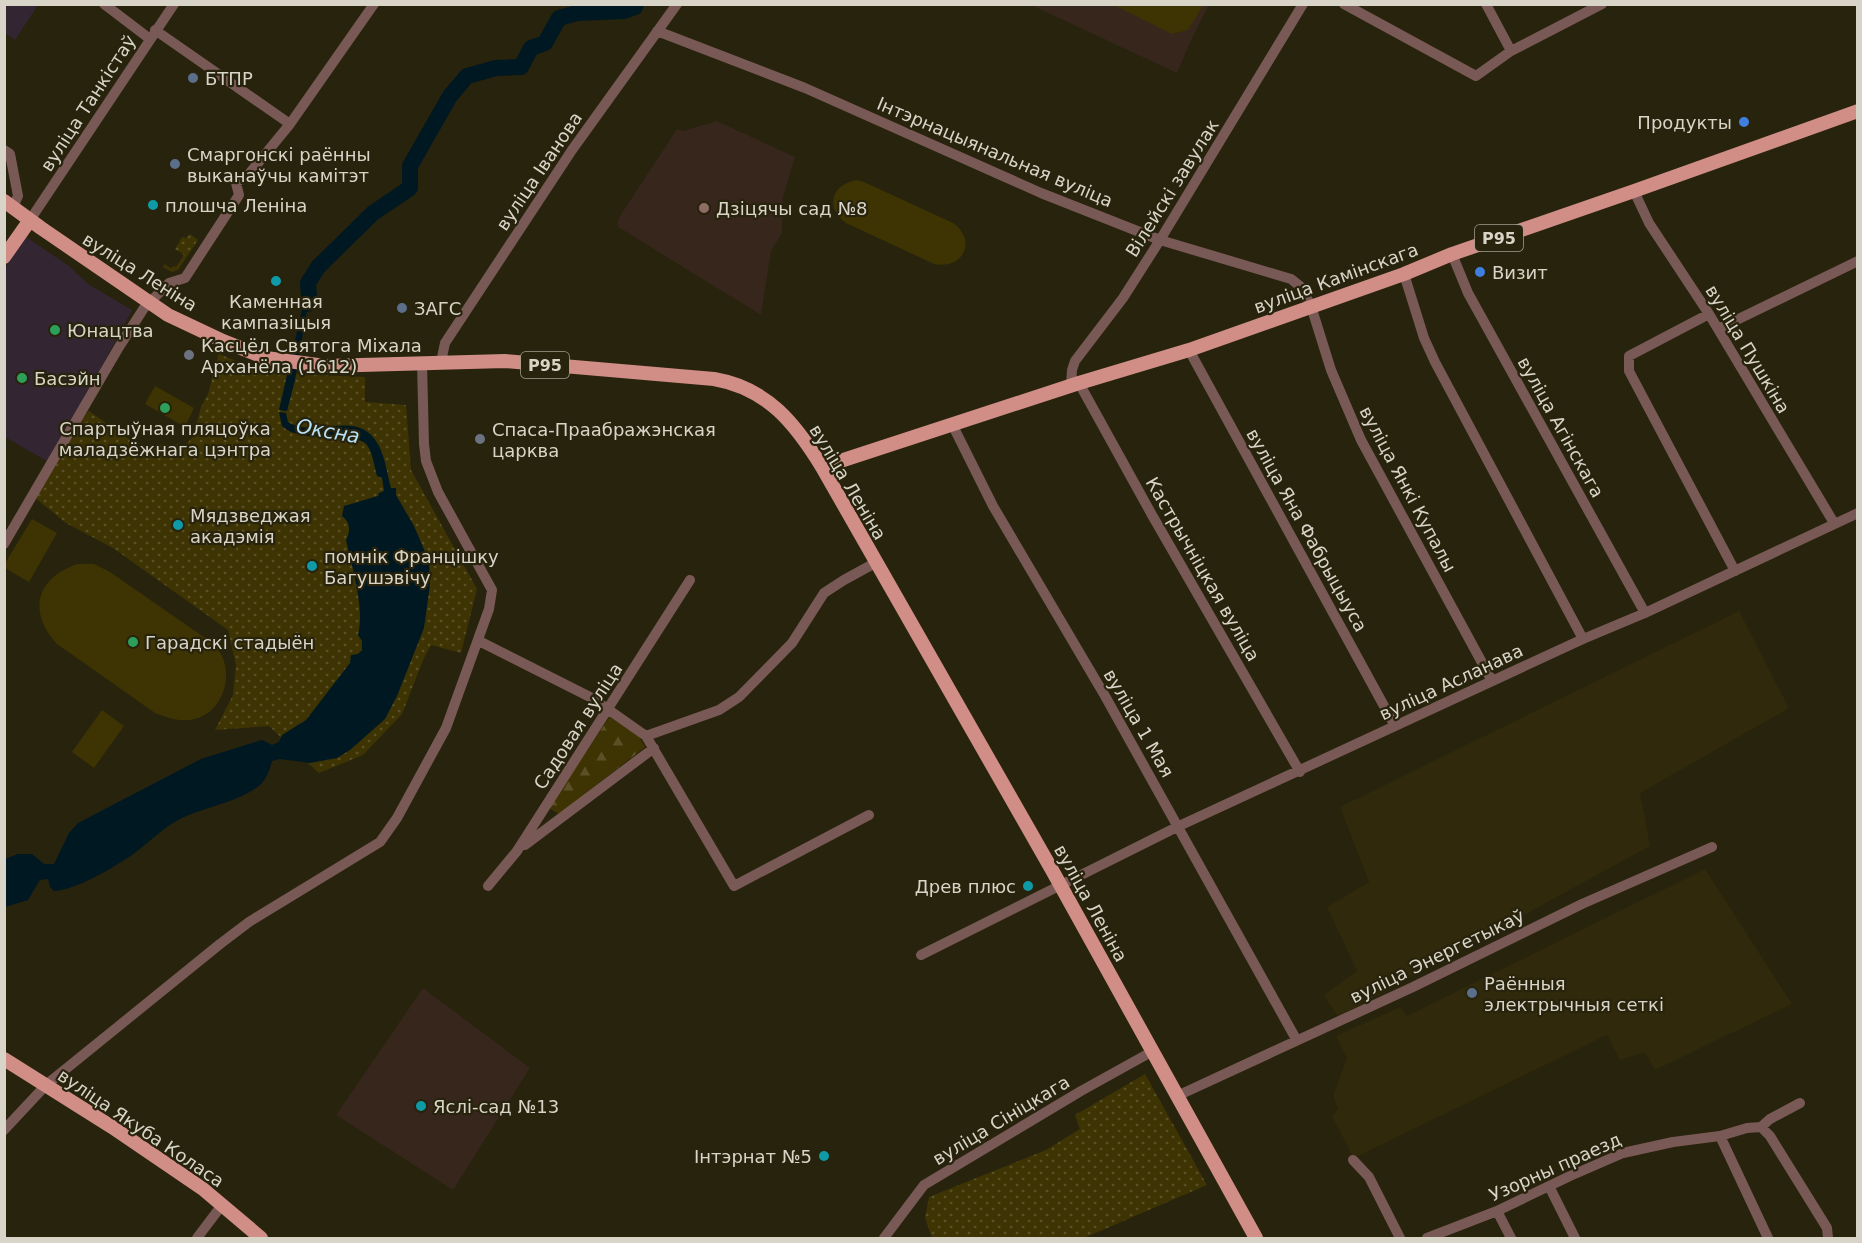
<svg xmlns="http://www.w3.org/2000/svg" width="1862" height="1243" viewBox="0 0 1862 1243" font-family="'DejaVu Sans',sans-serif">
	<defs>
		<pattern id="grass-dots" width="8" height="8" patternUnits="userSpaceOnUse" patternTransform="scale(1.5)"><rect width="8" height="8" fill="#3e3403"/><path d="M2 2h.1M6 6h.1" fill="none" stroke="#595026" stroke-width="1.8" stroke-linecap="round"/></pattern>
		<pattern id="forest-firs" width="22" height="20" patternUnits="userSpaceOnUse" patternTransform="scale(1.5)"><rect width="22" height="20" fill="#3e3403"/><path d="M5 1l3.5 6h-7zM16 11l3.5 6h-7z" fill="#595026"/></pattern>
	</defs>
	<rect width="100%" height="100%" fill="#28230d"/>
	<!-- commercial -->
	<path fill="#332532" d="M4 5H38L15 40 5 33Z
		M25 236 69 266 88 284 132 310 50 463 5 437V268Z"/>
	<!-- built -->
	<path fill="#30290b" d="M1739 611 1789 708 1640 793 1650 846 1338 1017 1324 995 1357 971 1327 907 1369 882 1340 807Z
		M1705 869 1792 1004 1655 1070 1645 1052 1620 1060 1607 1035 1358 1156 1352 1155 1332 1116 1338 1109 1333 1096 1347 1058 1336 1036 1400 1007 1407 1016Z"/>
	<!-- education -->
	<path fill="#36261c" d="M1031 5H1209L1193 36 1177 73Z
		M717 121 795 157 783 197 782 233 771 251 761 315 618 227V219L677 129 683 131Z
		M423 988 530 1068 453 1190 336 1115Z"/>
	<!-- grass -->
	<path fill="url(#grass-dots)" d="M190 234 198 240 178 270 172 272 163 267 164 264 172 269 173 266 176 267 184 255 175 249 182 237 186 238Z
		M220 348 219 354 267 373 365 377V402L406 405 411 470 477 589 461 653 431 645 423 660 402 714 363 755 319 773 269 726 215 730 233 695 236 665 228 630 113 548 66 523 34 497 85 415 89 411 137 445 186 444 193 437 201 407 208 394Z
		M1145 1074 1207 1185 1084 1238H932L925 1218 929 1197 1046 1150 1080 1129 1075 1115Z"/>
	<!-- forest -->
	<path fill="url(#forest-firs)" d="M610 716 638 735 645 747 559 814 549 808Z"/>
	<!-- pitch -->
	<path fill="#3e3403" d="M1114 5H1201V9L1188 30 1172 34Z
		M856 180 864 182 953 223C977 240 964 270 934 264L846 223C825 208 831 185 856 180Z
		M155 386 194 408 185 427 145 404Z
		M32 519 57 533 29 582 5 568 4 565Z
		M77 564H94L110 572 208 640C212 644 218 649 221 654 235 680 219 719 187 720 175 721 166 717 155 713L57 644C28 612 35 579 77 564Z
		M102 710 124 726 94 768 72 752Z"/>
	<!-- water -->
	<path fill="#001822" d="M308 283 313 293 306 315 295 380 287 411 279 410 302 310 307 299Z
		M279 412 286 413 288 422C318 440 360 405 380 448 386 461 387 475 391 488H396V495L414 526 429 561 430 584 424 628 397 696 385 719 350 750 337 758 310 763 280 759 272 761C270 769 267 778 260 785 241 801 207 807 184 817 164 826 149 843 132 855 111 869 78 889 54 891L50 887 48 879 40 880 28 900 5 907V859L18 854H32L44 864H54L69 833 78 823 201 759 262 740 272 745 279 742 282 735 306 720 350 663 351 655 358 654 362 650V641L358 635C365 608 352 567 346 540 351 531 350 522 342 516L344 506 378 496 379 493 384 491 382 478 377 476C374 466 373 453 367 445 354 429 303 446 282 426Z"/>
	<g fill="none" stroke-linecap="round" stroke-linejoin="round">
		<!-- river -->
		<path stroke="#001822" stroke-width="16" d="M307 304 309 296 308 283 318 267 373 213 410 188V166L450 96 467 76 496 68 521 67 531 48 545 43 559 18 577 13 624 11 635 7 636 4"/>
		<!-- minor -->
		<path stroke="#795955" stroke-width="10" d="M104 4 150 39
			M1344 4 1476 76 1511 51 1602 4
			M1486 4 1511 51
			M155 30 290 124
			M657 31 805 88 1041 193 1160 240 1291 279 1301 287 1311 306 1331 370 1361 440 1492 681
			M4 150 10 154 18 196 13 207
			M1634 191 1649 223 1709 314 1834 523
			M30 220 174 4
			M1452 254 1468 293 1645 613
			M1404 274 1424 338 1435 362 1583 639
			M1709 314 1629 356V371L1735 571
			M1718 329 1858 261
			M1189 350 1395 726
			M441 362 445 343 572 150 677 4
			M1079 383 1152 515 1300 772
			M1071 386 1072 370 1075 361 1123 298 1160 240 1303 4
			M952 424 993 506 1105 696 1296 1039
			M4 544 119 347 144 308 169 283 185 278 239 195 236 183 249 174 290 124 374 4
			M479 641 592 698 646 736 734 886 869 815
			M646 736 719 710 739 697 792 643 824 593 844 580 875 563
			M525 845 654 748
			M488 886 517 851 690 580
			M921 955 1179 826 1583 639 1645 613 1858 513
			M1177 1096 1413 987 1582 904 1712 847
			M1761 1127 1770 1136 1827 1228 1828 1238
			M4 1130 46 1085 220 944 249 922 380 842 397 818 446 728 489 609 492 590 438 492 426 461 424 444 422 363
			M1720 1136 1768 1238
			M1353 1160 1369 1177 1400 1238
			M1549 1186 1575 1238
			M1497 1211 1511 1238
			M197 1238 222 1205
			M884 1238 924 1185 1081 1091 1153 1051
			M1427 1238 1497 1211 1570 1176 1623 1153 1673 1142 1720 1136 1747 1128 1761 1127 1770 1119 1800 1103"/>
		<!-- major -->
		<path stroke="#d08e86" stroke-width="14" d="M4 201 41 228 168 315 223 341 266 358 325 366 505 361 714 379C767 388 795 423 822 467L1052 870 1256 1238
			M4 257 30 220
			M822 467 1079 383 1189 350 1404 274 1452 254 1634 191 1858 111
			M4 1059 112 1127 203 1189 261 1238"/>
	</g>
	<!-- markers -->
	<g fill="#5c6f8a" stroke="#28230d" stroke-width="2">
		<circle cx="193" cy="78" r="6"/>
		<circle cx="175" cy="164" r="6"/>
		<circle cx="402" cy="308" r="6"/>
		<circle cx="1472" cy="993" r="6"/>
	</g>
	<g fill="#3f7fe0" stroke="#28230d" stroke-width="2">
		<circle cx="1744" cy="122" r="6"/>
		<circle cx="1480" cy="272" r="6"/>
	</g>
	<g fill="#0f9aa8" stroke="#28230d" stroke-width="2">
		<circle cx="153" cy="205" r="6"/>
		<circle cx="276" cy="281" r="6"/>
		<circle cx="178" cy="525" r="6"/>
		<circle cx="312" cy="566" r="6"/>
		<circle cx="1028" cy="886" r="6"/>
		<circle cx="421" cy="1106" r="6"/>
		<circle cx="824" cy="1156" r="6"/>
	</g>
	<circle fill="#8d6e63" stroke="#28230d" stroke-width="2" cx="704" cy="208" r="6"/>
	<g fill="#2e9e5b" stroke="#28230d" stroke-width="2">
		<circle cx="55" cy="330" r="6"/>
		<circle cx="22" cy="378" r="6"/>
		<circle cx="165" cy="408" r="6"/>
		<circle cx="133" cy="642" r="6"/>
	</g>
	<g fill="#6b7280" stroke="#28230d" stroke-width="2">
		<circle cx="189" cy="355" r="6"/>
		<circle cx="480" cy="439" r="6"/>
	</g>
	<g text-anchor="middle" dominant-baseline="central" stroke-width="4.5" stroke-linejoin="round" paint-order="stroke">
		<!-- shield labels -->
		<g fill="#28230d" stroke="#a3a090" stroke-width="1.5">
			<rect x="1475" y="225" width="48" height="26" rx="4.5"/>
			<rect x="521" y="352" width="48" height="26" rx="4.5"/>
		</g>
		<g font-size="16" font-weight="bold" fill="#d8d5c8">
			<text x="1499" y="238">Р95</text>
			<text x="545" y="365">Р95</text>
		</g>
		<!-- poi labels -->
		<g font-size="18" fill="#d8d5c8" stroke="#28230d" text-anchor="start">
			<text x="205" y="78">БТПР</text>
			<text x="1732" y="122" text-anchor="end">Продукты</text>
			<text x="187" y="154">Смаргонскі раённы<tspan x="187" dy="21">выканаўчы камітэт</tspan></text>
			<text x="165" y="205">плошча Леніна</text>
			<text x="716" y="208">Дзіцячы сад №8</text>
			<text x="1492" y="272">Визит</text>
			<text x="276" y="301" text-anchor="middle">Каменная<tspan x="276" dy="21">кампазіцыя</tspan></text>
			<text x="414" y="308">ЗАГС</text>
			<text x="67" y="330">Юнацтва</text>
			<text x="201" y="345">Касцёл Святога Міхала<tspan x="201" dy="21">Арханёла (1612)</tspan></text>
			<text x="34" y="378">Басэйн</text>
			<text x="165" y="428" text-anchor="middle">Спартыўная пляцоўка<tspan x="165" dy="21">маладзёжнага цэнтра</tspan></text>
			<text x="492" y="429">Спаса-Праабражэнская<tspan x="492" dy="21">царква</tspan></text>
			<text x="190" y="515">Мядзведжая<tspan x="190" dy="21">акадэмія</tspan></text>
			<text x="324" y="556">помнік Францішку<tspan x="324" dy="21">Багушэвічу</tspan></text>
			<text x="145" y="642">Гарадскі стадыён</text>
			<text x="1016" y="886" text-anchor="end">Древ плюс</text>
			<text x="1484" y="983">Раённыя<tspan x="1484" dy="21">электрычныя сеткі</tspan></text>
			<text x="433" y="1106">Яслі-сад №13</text>
			<text x="812" y="1156" text-anchor="end">Інтэрнат №5</text>
		</g>
		<!-- street labels -->
		<g font-size="18" fill="#d8d5c8" stroke="#28230d">
			<text transform="translate(88 103) rotate(-57)">вуліца Танкістаў</text>
			<text transform="translate(995 152) rotate(23)">Інтэрнацыянальная вуліца</text>
			<text transform="translate(539 171) rotate(-56)">вуліца Іванова</text>
			<text transform="translate(1172 188) rotate(-58)">Вілейскі завулак</text>
			<text transform="translate(140 272) rotate(32)">вуліца Леніна</text>
			<text transform="translate(1336 278) rotate(-20)">вуліца Камінскага</text>
			<text transform="translate(1748 349) rotate(59)">вуліца Пушкіна</text>
			<text transform="translate(1561 427) rotate(61)">вуліца Агінскага</text>
			<text transform="translate(848 482) rotate(59)">вуліца Леніна</text>
			<text transform="translate(1408 489) rotate(62)">вуліца Янкі Купалы</text>
			<text transform="translate(1307 530) rotate(61)">вуліца Яна Фабрыцыуса</text>
			<text transform="translate(1203 569) rotate(60)">Кастрычніцкая вуліца</text>
			<text transform="translate(1451 682) rotate(-25)">вуліца Асланава</text>
			<text transform="translate(1139 723) rotate(60)">вуліца 1 Мая</text>
			<text transform="translate(578 726) rotate(-57)">Садовая вуліца</text>
			<text transform="translate(1091 903) rotate(61)">вуліца Леніна</text>
			<text transform="translate(1437 956) rotate(-26)">вуліца Энергетыкаў</text>
			<text transform="translate(1001 1120) rotate(-31)">вуліца Сініцкага</text>
			<text transform="translate(141 1128) rotate(34)">вуліца Якуба Коласа</text>
			<text transform="translate(1555 1167) rotate(-24)">Узорны праезд</text>
		</g>
		<!-- water labels -->
		<g font-size="20" font-style="italic" fill="#b7e1f4" stroke="#28230d">
			<text transform="translate(328 431) rotate(10)">Оксна</text>
		</g>
	</g>
	<!-- border -->
	<rect width="1862" height="1243" fill="none" stroke="#d8d5c8" stroke-width="12"/>
</svg>
